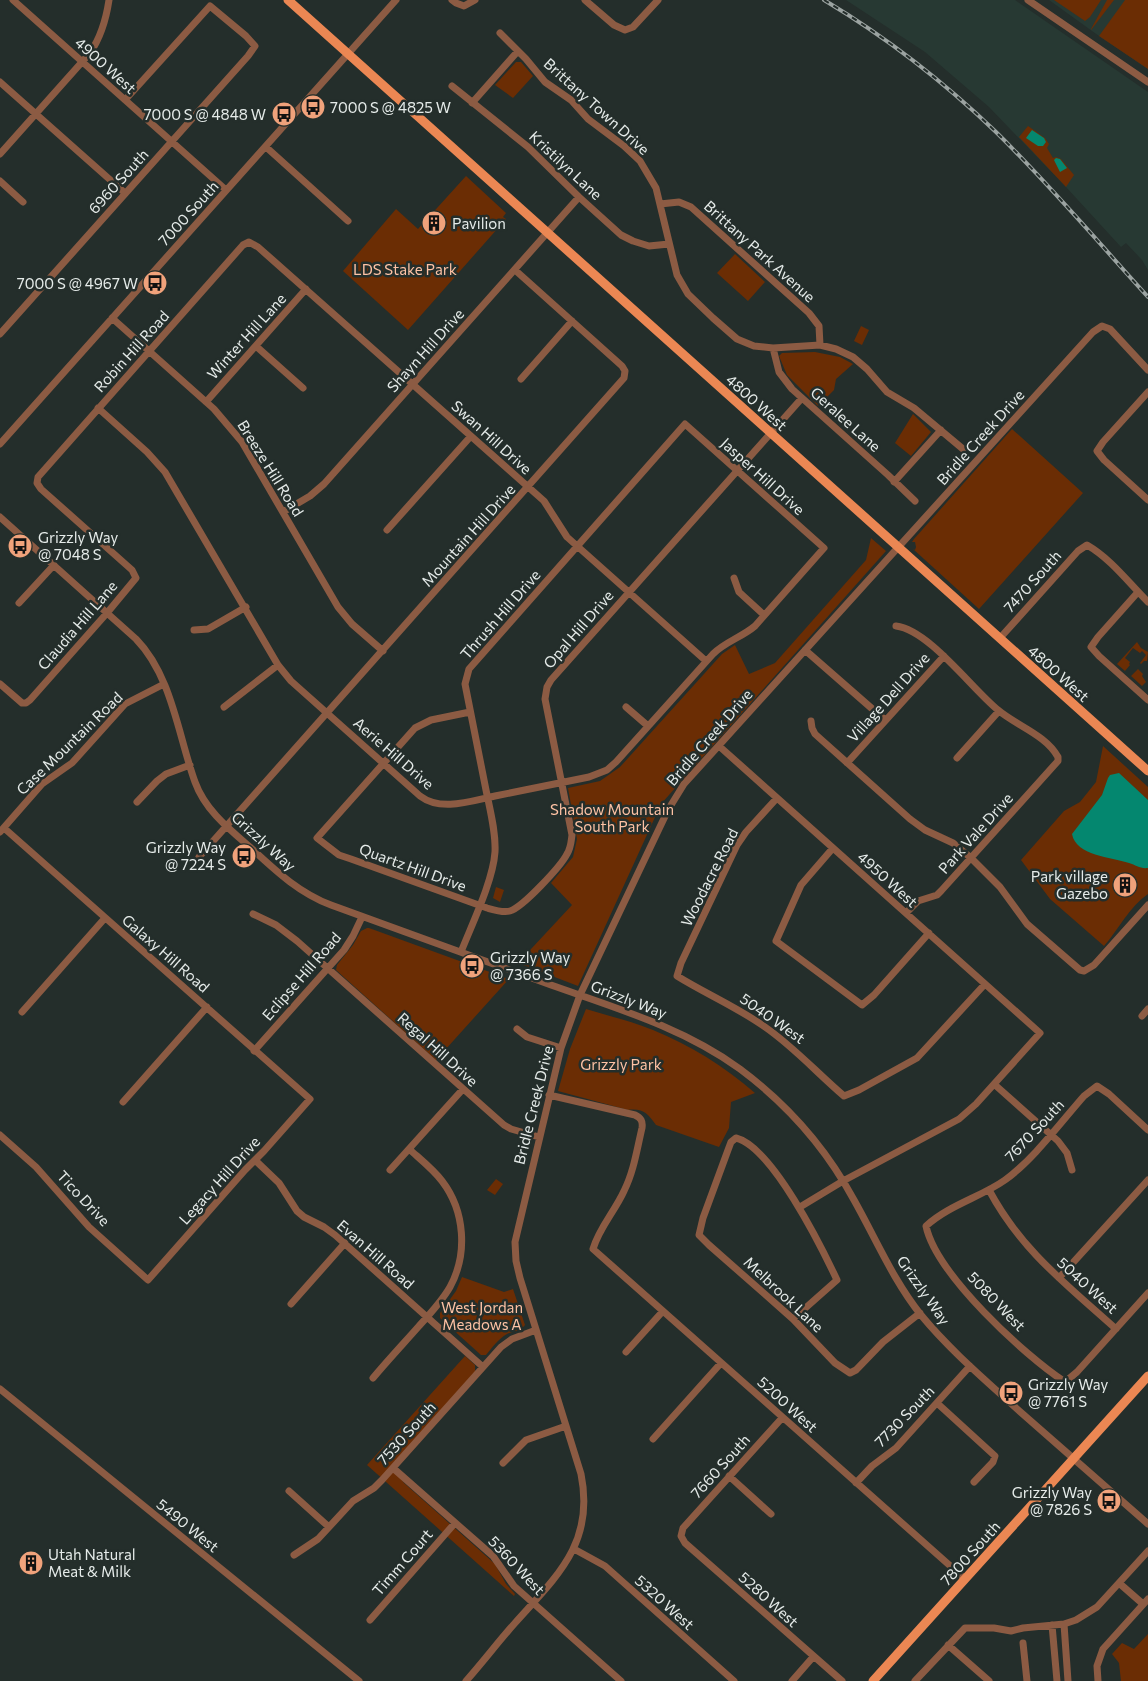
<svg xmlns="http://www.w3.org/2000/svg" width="1148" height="1681" viewBox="0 0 1148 1681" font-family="Commissioner,sans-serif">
	<rect width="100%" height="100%" fill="#242e2b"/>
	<!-- built -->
	<path fill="#273933" d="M846 0H1015L1148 92V270L1142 260 1126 243 1121 247 1066 187 989 107 925 52Z
		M1049 0H1148V69L1099 36Z"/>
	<!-- green -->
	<path fill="#6b2d04" d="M1054 0H1101L1090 17 1085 21Z
		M1107 0H1114L1091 30V29Z
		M1125 0H1148V69L1099 36Z
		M516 62H521L533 76 513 98 495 85Z
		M1028 126 1045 138 1049 144 1047 148 1053 158 1056 157 1061 159 1074 175 1066 187 1019 137Z
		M466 176 506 213 503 217 506 219 408 330 343 271 396 209 418 229Z
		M735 254 765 282 748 301 717 273Z
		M861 326 869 330 862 345 854 341Z
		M815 352 840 357 853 364 836 379 834 390 818 406 787 375 779 356 782 353Z
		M913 414 931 432 911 456 895 443Z
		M1012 429 1083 493 979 609 913 549 915 550 916 547 915 542H912L914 539Z
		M871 538 886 551 661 804 578 986 518 963 572 905 551 883 573 857 577 839 568 788 600 781 620 767 722 654 735 645 749 674 775 663 866 560Z
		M1137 642 1141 648 1148 652 1147 661H1144L1141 664 1140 663 1146 655 1142 651 1140 653 1133 648 1125 658 1130 662 1129 664 1130 665 1125 671 1117 664Z
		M1138 669 1143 674 1142 676 1146 682 1142 686 1131 676Z
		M1103 746 1148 787V894C1129 907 1119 929 1104 946L1050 899 1021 860 1064 811 1080 802 1096 782Z
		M496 887 504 890 500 902 493 898Z
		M367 928H369L509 979 436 1060 336 970 337 965 353 945 361 931Z
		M586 1009C608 1016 631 1021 653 1030 690 1045 724 1066 755 1093L731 1102 729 1128 719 1147 656 1125C648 1114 643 1108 628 1110L558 1091 570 1049Z
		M496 1179 503 1184 495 1195 487 1190Z
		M462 1277 504 1292 513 1289 525 1325C520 1331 514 1331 507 1334 498 1339 492 1348 486 1355H481L440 1318V1313L456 1291Z
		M465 1356 475 1365V1372L399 1457 397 1474 404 1483 495 1564 506 1584 515 1594 514 1596 367 1465Z
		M1148 1634V1681H1121L1119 1663 1112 1654 1122 1643 1134 1649Z"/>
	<!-- water -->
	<path fill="#04876f" d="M1032 130 1044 138 1046 142 1043 146H1038L1026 138Z
		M1056 158 1060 159 1067 168 1060 172 1054 160Z
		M1119 773 1148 800V868C1140 869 1136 865 1129 863 1111 857 1076 856 1072 834L1102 795 1108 778 1110 775Z"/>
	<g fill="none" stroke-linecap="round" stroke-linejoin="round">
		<!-- minor -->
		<path stroke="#8c5b43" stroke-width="7" d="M13 0 226 190
			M452 0 456 3 464 6 475 0
			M585 0 614 25 625 30 633 27 658 0
			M1028 0 1148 82
			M500 33 526 59 545 82 571 100 588 119 624 146 640 161 656 188 677 275 688 294 713 318 737 339 754 346 773 348 820 345 836 349 853 357 867 369 887 392 914 408 963 449
			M0 82 125 193
			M452 86 528 147 579 197 621 235 633 241 649 246 669 244
			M472 103 518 51
			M266 147 348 221
			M0 154 90 53C101 37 106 20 109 0
			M0 181 23 202
			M660 204 679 202 691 207 809 313 819 326 820 345
			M112 318 214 409 242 442 338 607 352 624 383 651
			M0 334 248 56 255 46 246 36 210 6 125 100
			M256 346 303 388
			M773 348 779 372 792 389 888 475 915 501
			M521 379 572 321
			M1148 392 1103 442 1097 451 1104 460 1148 500
			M206 402 306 289
			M98 408 147 452 165 472 278 665 291 681 420 796C441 812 471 801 495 796L589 777 607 770 616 762 713 654C725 642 742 637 755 626L824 548 685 424 469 669 465 684 486 790C490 810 496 832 495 852 493 881 472 924 461 952
			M0 444 396 0
			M894 482 941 430
			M283 512 310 496 324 484 579 197
			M0 517 136 639C172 676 178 735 195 782 205 810 229 829 251 848 276 871 299 893 331 905 404 932 478 958 551 985 616 1008 684 1028 740 1069 787 1104 826 1148 854 1200 876 1239 893 1280 921 1315 949 1349 983 1378 1016 1408 1060 1447 1104 1485 1148 1524
			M387 530 471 436
			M734 578 739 592 764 615
			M1138 592 1098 637 1091 647 1099 656 1148 700
			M19 603 54 565
			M896 626C929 630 972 689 998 710 1017 726 1046 735 1058 757V761L941 891 937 895 918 901 906 913
			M194 630 208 629 246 607
			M1000 638 1078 551 1087 545C1111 559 1128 582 1148 602
			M805 650 885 720
			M0 684 22 703H26L30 700 107 613 136 578 132 570 41 489 37 483 38 477 243 245 249 242 258 247 544 501 567 537 706 661
			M224 707 278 665
			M626 707 648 726
			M470 712 431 720 415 728 317 838 339 855 351 859 487 908C494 910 503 913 510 911 523 907 561 866 567 854 571 848 571 842 572 835L545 699 547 687 551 680 802 398
			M811 721 812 728 815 734 910 819 925 830 953 843 971 858 1000 887 1027 924 1080 970 1084 971 1094 965 1148 905
			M719 746 1040 1033 976 1104 959 1119 843 1181 800 1207
			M957 758 999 711
			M847 763 944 656
			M777 798 746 832 737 845 681 963 677 976C706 994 737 1007 765 1027 794 1047 817 1073 844 1096L859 1090 917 1058 985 984
			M137 802 157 781 166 774 190 765
			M0 832 42 784 72 763 125 704 164 684
			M833 848 801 885 776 941 862 1005 874 995 929 933
			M199 857 624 378 625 371 622 366 515 270
			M253 914 276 925 297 941 504 1125 511 1129 539 1137
			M22 1012 105 918
			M1142 1016 1148 1009
			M517 1029 527 1037 561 1048
			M254 1051 344 950 353 936 362 917
			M994 1084 1058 1141 1067 1153 1072 1170
			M549 1095 635 1115C641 1118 643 1121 642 1128 637 1149 634 1171 624 1191 615 1211 599 1228 593 1249L965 1579
			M123 1102 207 1007
			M1148 1130 1109 1094 1097 1086 1084 1096C1061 1122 1033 1160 1005 1180 981 1197 949 1205 926 1226 936 1274 1024 1355 1065 1382L1077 1372 1148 1293
			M0 1135 36 1167 89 1227 148 1280 245 1170 264 1151 310 1099 4 828
			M255 1160 279 1183 297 1211 304 1217 324 1227 335 1235 483 1367
			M390 1170 463 1089
			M989 1190C1021 1250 1066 1284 1116 1329
			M1059 1278 1148 1180
			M291 1304 345 1243
			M793 1319 837 1280C821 1246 772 1147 736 1138L731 1142 728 1150 703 1218 699 1235 709 1245 793 1319 835 1363 850 1373 856 1370 883 1342 920 1313
			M626 1352 663 1311
			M373 1378C388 1360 404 1343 419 1326 430 1314 442 1301 450 1287 468 1254 465 1211 442 1181 433 1169 420 1159 409 1149
			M0 1389 359 1681
			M937 1403 995 1456 993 1462 974 1482
			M782 1418 683 1528 681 1536 685 1543 842 1681
			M653 1439 721 1363
			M503 1463 526 1440 566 1426
			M393 1468 493 1556 514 1586 621 1681
			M729 1476 771 1514
			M856 1483 872 1466 896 1448 970 1366
			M289 1491 329 1527
			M574 1549 605 1566 734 1681
			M294 1555 318 1539 353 1501 374 1488 382 1480 501 1347 512 1339 536 1330
			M1119 1583 1143 1604
			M370 1620 455 1523
			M1064 1624 1068 1681
			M1052 1625 1057 1681
			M1023 1643 1027 1681
			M948 1645 989 1681
			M466 1681C483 1662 498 1642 515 1623 557 1576 595 1543 581 1474L520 1278 516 1261 515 1242 561 1048 580 995 668 810 684 784 1093 332 1102 326 1110 329 1148 370
			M792 1681 813 1657
			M915 1681 965 1628H994L1011 1631 1023 1628 1064 1624 1076 1620 1097 1607 1148 1551
			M1098 1681 1097 1666 1103 1649 1148 1599"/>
		<!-- major -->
		<path stroke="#eb8753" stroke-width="9" d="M288 0 1148 771
			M873 1681 1148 1376"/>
		<defs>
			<path id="rail" d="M824 0C886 37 944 82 996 132 1049 184 1098 242 1148 297"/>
		</defs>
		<!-- rail casing -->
		<use href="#rail" stroke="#9ba3a1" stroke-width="4"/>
		<!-- rail -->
		<use href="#rail" stroke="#242e2b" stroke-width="2" stroke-dasharray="5.5" stroke-linecap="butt"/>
	</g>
	<!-- icons -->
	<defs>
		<symbol id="bus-disc" viewBox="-11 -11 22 22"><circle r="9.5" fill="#f0a27b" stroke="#242e2b"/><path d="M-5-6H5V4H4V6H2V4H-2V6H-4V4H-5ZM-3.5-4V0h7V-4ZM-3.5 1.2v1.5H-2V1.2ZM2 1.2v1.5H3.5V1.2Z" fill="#111"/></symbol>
		<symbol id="building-disc" viewBox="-11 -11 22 22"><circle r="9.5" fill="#f0a27b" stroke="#242e2b"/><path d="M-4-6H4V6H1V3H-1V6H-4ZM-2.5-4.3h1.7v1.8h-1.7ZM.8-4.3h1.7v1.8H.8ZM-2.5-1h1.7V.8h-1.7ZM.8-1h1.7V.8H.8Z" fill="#111"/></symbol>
	</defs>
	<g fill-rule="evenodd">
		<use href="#bus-disc" x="299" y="93" width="28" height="28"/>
		<use href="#bus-disc" x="270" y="100" width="28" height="28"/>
		<use href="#building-disc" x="420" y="209" width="28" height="28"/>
		<use href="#bus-disc" x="141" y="269" width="28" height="28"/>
		<use href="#bus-disc" x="6" y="532" width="28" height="28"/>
		<use href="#bus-disc" x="230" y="842" width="28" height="28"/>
		<use href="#building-disc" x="1111" y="871" width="28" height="28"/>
		<use href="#bus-disc" x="458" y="952" width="28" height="28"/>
		<use href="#bus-disc" x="997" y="1379" width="28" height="28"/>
		<use href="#bus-disc" x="1095" y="1487" width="28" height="28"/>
		<use href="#building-disc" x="17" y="1549" width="28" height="28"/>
	</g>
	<g text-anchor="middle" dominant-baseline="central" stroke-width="5" stroke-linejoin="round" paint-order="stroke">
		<!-- street labels -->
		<g font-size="15" fill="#e5ebe9" stroke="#242e2b">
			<text transform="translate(106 65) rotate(42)">4900 West</text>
			<text transform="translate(597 106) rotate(42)">Brittany Town Drive</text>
			<text transform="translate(566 165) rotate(43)">Kristilyn Lane</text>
			<text transform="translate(118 181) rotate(-48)">6960 South</text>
			<text transform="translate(188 213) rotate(-48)">7000 South</text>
			<text transform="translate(760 251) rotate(42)">Brittany Park Avenue</text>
			<text transform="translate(246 336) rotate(-48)">Winter Hill Lane</text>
			<text transform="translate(425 350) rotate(-48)">Shayn Hill Drive</text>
			<text transform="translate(131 351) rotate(-48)">Robin Hill Road</text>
			<text transform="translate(757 402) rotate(42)">4800 West</text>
			<text transform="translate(846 419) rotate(42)">Geralee Lane</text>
			<text transform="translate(492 437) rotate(42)">Swan Hill Drive</text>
			<text transform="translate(980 437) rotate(-48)">Bridle Creek Drive</text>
			<text transform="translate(271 468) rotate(58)">Breeze Hill Road</text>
			<text transform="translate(763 476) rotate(42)">Jasper Hill Drive</text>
			<text transform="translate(468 535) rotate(-48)">Mountain Hill Drive</text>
			<text transform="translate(1032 581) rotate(-48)">7470 South</text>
			<text transform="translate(500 614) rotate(-49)">Thrush Hill Drive</text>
			<text transform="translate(77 625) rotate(-49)">Claudia Hill Lane</text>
			<text transform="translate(578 629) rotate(-49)">Opal Hill Drive</text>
			<text transform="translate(1059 673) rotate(42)">4800 West</text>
			<text transform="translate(888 697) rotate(-48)">Village Dell Drive</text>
			<text transform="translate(709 737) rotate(-49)">Bridle Creek Drive</text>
			<text transform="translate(69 743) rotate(-44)">Case Mountain Road</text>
			<text transform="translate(394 753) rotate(41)">Aerie Hill Drive</text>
			<text transform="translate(975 833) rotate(-48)">Park Vale Drive</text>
			<text transform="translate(264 841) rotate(42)">Grizzly Way</text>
			<text transform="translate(413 867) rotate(20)">Quartz Hill Drive</text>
			<text transform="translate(709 877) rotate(-63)">Woodacre Road</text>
			<text transform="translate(888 879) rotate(42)">4950 West</text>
			<text transform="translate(166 953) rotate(41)">Galaxy Hill Road</text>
			<text transform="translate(301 976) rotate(-49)">Eclipse Hill Road</text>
			<text transform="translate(629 999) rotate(21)">Grizzly Way</text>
			<text transform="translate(773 1018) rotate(35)">5040 West</text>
			<text transform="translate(438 1049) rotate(42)">Regal Hill Drive</text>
			<text transform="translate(533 1105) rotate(-76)">Bridle Creek Drive</text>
			<text transform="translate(1034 1130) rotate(-47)">7670 South</text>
			<text transform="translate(219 1180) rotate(-48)">Legacy Hill Drive</text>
			<text transform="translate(84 1198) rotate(47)">Tico Drive</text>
			<text transform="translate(376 1254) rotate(41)">Evan Hill Road</text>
			<text transform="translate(1088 1285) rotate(42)">5040 West</text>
			<text transform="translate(924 1290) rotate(55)">Grizzly Way</text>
			<text transform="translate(784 1294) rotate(43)">Melbrook Lane</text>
			<text transform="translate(997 1301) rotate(46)">5080 West</text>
			<text transform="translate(788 1404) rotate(42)">5200 West</text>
			<text transform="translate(904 1416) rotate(-46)">7730 South</text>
			<text transform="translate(406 1433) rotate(-48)">7530 South</text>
			<text transform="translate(720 1466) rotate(-48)">7660 South</text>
			<text transform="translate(188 1525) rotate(39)">5490 West</text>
			<text transform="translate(970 1553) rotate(-48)">7800 South</text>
			<text transform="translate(402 1562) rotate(-49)">Timm Court</text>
			<text transform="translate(517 1565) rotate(47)">5360 West</text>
			<text transform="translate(769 1599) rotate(42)">5280 West</text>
			<text transform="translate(665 1602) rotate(42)">5320 West</text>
		</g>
		<!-- poi labels -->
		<g font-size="15" fill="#e5ebe9" stroke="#242e2b" text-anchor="start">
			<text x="330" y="107">7000 S @ 4825 W</text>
			<text x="266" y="114" text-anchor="end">7000 S @ 4848 W</text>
			<text x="452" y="223">Pavilion</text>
			<text x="138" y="283" text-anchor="end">7000 S @ 4967 W</text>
			<text x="38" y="537">Grizzly Way<tspan x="38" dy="17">@ 7048 S</tspan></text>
			<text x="226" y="847" text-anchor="end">Grizzly Way<tspan x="226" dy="17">@ 7224 S</tspan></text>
			<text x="1108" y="876" text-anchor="end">Park village<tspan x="1108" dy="17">Gazebo</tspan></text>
			<text x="490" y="957">Grizzly Way<tspan x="490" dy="17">@ 7366 S</tspan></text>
			<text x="1028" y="1384">Grizzly Way<tspan x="1028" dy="17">@ 7761 S</tspan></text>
			<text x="1092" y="1492" text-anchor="end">Grizzly Way<tspan x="1092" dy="17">@ 7826 S</tspan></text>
			<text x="48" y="1554">Utah Natural<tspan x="48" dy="17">Meat &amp; Milk</tspan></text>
		</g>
		<!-- park labels -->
		<g font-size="15" fill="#fec2a4" stroke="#242e2b">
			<text x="405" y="269">LDS Stake Park</text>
			<text x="612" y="809">Shadow Mountain<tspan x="612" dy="17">South Park</tspan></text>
			<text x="621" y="1064">Grizzly Park</text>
			<text x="482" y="1307">West Jordan<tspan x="482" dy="17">Meadows A</tspan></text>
		</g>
	</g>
</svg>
